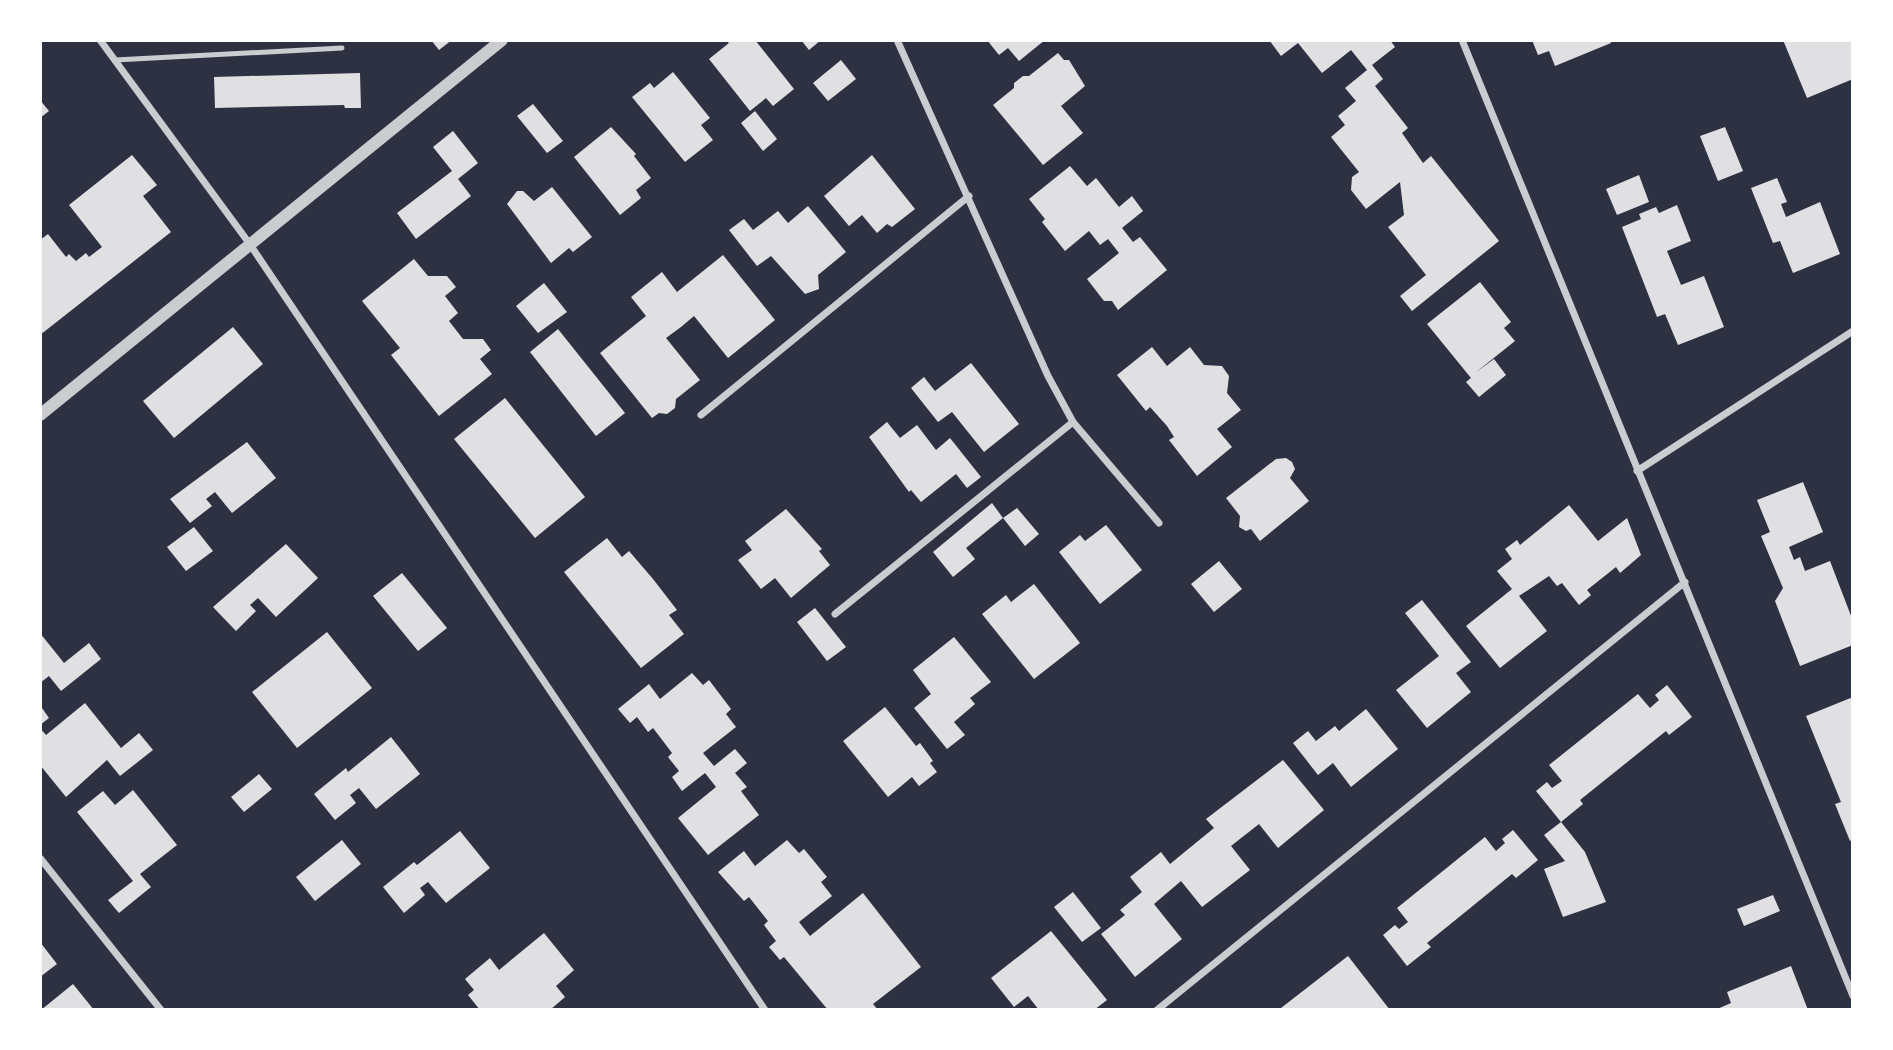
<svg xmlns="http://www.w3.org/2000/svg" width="1893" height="1050" viewBox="0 0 1893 1050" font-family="Commissioner,sans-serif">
	<rect width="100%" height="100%" fill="#2d3142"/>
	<!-- building -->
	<path fill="#e0e0e3" d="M431 40H452L439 50Z
		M726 40H755L794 89 773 106 766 98 750 111 709 59 729 43Z
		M801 40H821L809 50Z
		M987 40H1045L1019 61 1008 48 999 55Z
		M1269 40H1390L1395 47 1372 65 1383 79 1375 86 1408 128 1402 133 1423 163 1431 156 1499 241 1412 311 1400 296 1426 275 1388 227 1404 215 1400 182 1366 209 1351 190 1352 177 1359 172 1331 137 1345 125 1338 116 1356 101 1345 88 1367 70 1351 50 1322 73 1298 43 1281 56Z
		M1532 40H1610L1611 43 1555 66 1549 51 1538 55Z
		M1783 40H1853V79L1807 98Z
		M1058 53 1064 60H1069L1085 86 1061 106 1083 133 1043 165 993 105 1014 88V83L1023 76H1029Z
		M841 60 856 79 828 101 813 83Z
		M673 72 710 118 701 125 713 140 685 162 632 97 650 83 654 88Z
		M360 73 361 108H345L344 105 215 108 214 77Z
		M40 100 49 111 40 118Z
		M533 104 563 141 547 153 517 116Z
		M755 111 777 139 763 151 741 123Z
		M611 127 636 154 634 156 651 178 636 190 641 198 620 215 574 157Z
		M1725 127 1743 171 1718 181 1700 136Z
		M453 131 478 163 458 179 471 196 416 239 397 213 452 171 433 147Z
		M132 155 157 185 143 196 171 232 40 335V240L48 234 66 257 69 254 76 261 86 253 89 257 102 247 69 205Z
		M872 155 915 209 892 227 887 224 877 233 862 215 849 226 824 196Z
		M1070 166 1087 186 1096 178 1119 207 1132 196 1143 211 1122 228 1133 242 1140 237 1167 270 1118 310 1112 301H1104L1087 279 1119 253 1108 239 1100 245 1089 231 1065 251 1042 222 1045 219 1029 199Z
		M1639 175 1649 202 1617 215 1606 189Z
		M1777 178 1787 202 1781 204 1786 217 1820 202 1840 254 1793 273 1780 241 1773 243 1751 188Z
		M552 187 592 237 573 252 569 248 551 263 507 204 517 191H523L534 201Z
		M1677 205 1691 241 1667 251 1681 285 1704 276 1724 327 1678 345 1665 314 1657 317 1622 227 1641 219 1639 214 1656 207 1659 213Z
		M808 206 846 252 818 275 819 289 805 294 771 256 757 266 729 230 744 219 753 230 778 211 788 223Z
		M723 255 775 320 728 358 694 316 681 327 666 338 700 380 676 399 675 408 667 414 659 413 652 418 600 353 646 316 631 297 662 272 677 292Z
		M414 259 428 276H447L456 287 445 296 458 313 449 321 463 339H483L491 350 480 359 492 374 439 416 391 355 400 348 362 301Z
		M1480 282 1511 322 1504 328 1515 341 1475 373 1494 359 1506 375 1479 397 1466 382 1471 378 1427 324Z
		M544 283 567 312 538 333 516 306Z
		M233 327 263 364 174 438 143 401Z
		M558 329 625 413 596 436 530 352Z
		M1152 347 1167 366 1190 347 1204 365 1222 366 1229 376 1227 393 1241 410 1217 429 1232 447 1197 476 1169 440 1174 437 1167 426 1150 407 1146 411 1117 375Z
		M971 363 1019 424 984 452 952 412 938 422 911 388 924 377 935 391Z
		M505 398 585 497 535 538 454 439Z
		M887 422 900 438 917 425 936 450 950 438 981 477 967 488 956 474 921 502 911 490 909 492 869 437Z
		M247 442 276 478 232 513 215 492 206 499 212 506 190 523 170 499Z
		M1286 458 1292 462 1295 469 1290 478 1309 501 1260 541 1251 529 1246 531 1239 527 1240 516 1226 498 1276 459Z
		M1803 482 1823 532 1789 547 1794 560 1800 557 1805 571 1830 561 1853 621V645L1800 666 1775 601 1783 588 1761 536 1770 532 1757 500Z
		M992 503 1003 518 966 548 975 559 953 577 933 552Z
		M1569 505 1598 541 1627 518 1641 555 1620 573 1616 567 1587 590 1591 595 1579 605 1562 583 1557 586 1549 576 1519 596 1547 631 1500 668 1466 626 1512 589 1497 571 1512 559 1505 549 1517 540 1520 545Z
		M1017 508 1039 534 1025 546 1003 518Z
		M786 509 822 549 819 551 830 565 791 598 775 578 761 589 738 560 752 550 745 541Z
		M1106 525 1142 570 1100 604 1059 552 1080 535 1085 541Z
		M194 527 213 551 186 571 167 547Z
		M607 538 622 557 629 551 653 579 677 610 669 615 684 634 641 668 564 572Z
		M286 544 318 578 276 617 258 598 250 605 256 611 236 631 213 607Z
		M1219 561 1242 589 1214 612 1191 584Z
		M402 573 447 628 418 651 373 596Z
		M1034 584 1080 643 1034 679 982 614 1006 595 1011 602Z
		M1422 600 1471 662 1456 673 1471 692 1427 728 1396 690 1439 656 1405 613Z
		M815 608 846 647 827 661 797 622Z
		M327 632 372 688 297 748 252 692Z
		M40 633 64 663 89 643 101 659 61 691 49 676 40 683Z
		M954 637 991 682 970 698 975 704 954 722 965 735 947 749 914 708 931 694 913 670Z
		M692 673 703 685 709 680 731 709 726 714 736 727 703 753 714 766 735 749 747 763 735 773 747 787 741 791 759 815 708 855 678 818 716 787 705 773 682 791 672 777 679 771 668 757 672 753 663 741 653 728 648 732 637 717 630 723 618 709 649 684 660 699Z
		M1667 685 1692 717 1669 735 1666 731 1580 800 1583 804 1561 822 1536 791 1547 782 1552 788 1562 781 1549 765 1638 694 1650 708 1659 700 1655 695Z
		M1853 697V840L1850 841 1835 804 1841 802 1806 716Z
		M85 703 121 748 139 733 153 750 120 776 107 760 66 797 40 765V728L46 735Z
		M885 707 916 746 920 743 933 761 930 763 937 772 919 786 912 777 888 797 843 741Z
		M42 708 49 718 40 725V710Z
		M1366 709 1398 749 1351 787 1333 763 1318 775 1293 743 1308 731 1316 741 1335 726 1339 731Z
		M391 737 420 774 376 809 359 788 350 795 356 803 335 820 314 794 346 768 348 772Z
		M1283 760 1324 810 1278 848 1259 824 1231 846 1250 870 1202 907 1181 881 1154 904 1182 939 1135 977 1101 934 1125 915 1120 910 1142 892 1130 877 1161 852 1170 864 1214 828 1206 819Z
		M259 774 272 789 244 812 231 797Z
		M133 790 177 845 140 874 151 887 119 913 108 900 133 881 77 812 103 791 115 805Z
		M1561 822 1585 852 1606 902 1563 917 1544 869 1565 861 1544 835Z
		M1513 830 1538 860 1516 878 1512 874 1469 909 1427 943 1431 947 1407 966 1383 935 1395 925 1399 929 1408 922 1397 908 1485 837 1496 851 1505 843 1502 839Z
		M460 831 490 868 446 903 428 882 420 888 425 895 404 913 383 887 414 862 417 865Z
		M342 840 361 864 315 901 296 877Z
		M787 840 799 853 804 849 827 877 821 882 832 896 799 922 810 936 863 893 921 967 873 1004 878 1010H828L784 957 780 960 769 947 776 941 764 925 768 921 749 897 744 901 718 872 744 851 755 866Z
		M1073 892 1101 928 1082 942 1054 907Z
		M1773 895 1780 911 1744 926 1737 909Z
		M1051 931 1107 1000 1094 1010H1039L1028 996 1014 1007 991 978Z
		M544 933 574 970 556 986 565 997 550 1010H480L468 995 474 990 465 979 490 958 499 970Z
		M40 942 57 964 40 977Z
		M1348 956 1390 1010H1282L1281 1008Z
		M1791 966 1808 1010H1715L1731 1003 1727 992Z
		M73 984 94 1010H41Z"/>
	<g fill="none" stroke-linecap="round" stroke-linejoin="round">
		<!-- service -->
		<path stroke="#caccd0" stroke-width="5" d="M115 60 342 48"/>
		<!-- minor -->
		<path stroke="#caccd0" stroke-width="7" d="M100 40 249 243 765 1010
			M897 40 1048 376 1073 422 1159 523
			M1462 40 1853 996
			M701 415 969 196
			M1637 471 1853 331
			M835 614 1073 422
			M40 858 161 1010
			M1157 1010 1685 582"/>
		<!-- tertiary -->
		<path stroke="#caccd0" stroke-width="12" d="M40 415 502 40"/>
	</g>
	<!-- border -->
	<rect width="1893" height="1050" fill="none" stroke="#ffffff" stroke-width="84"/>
</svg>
